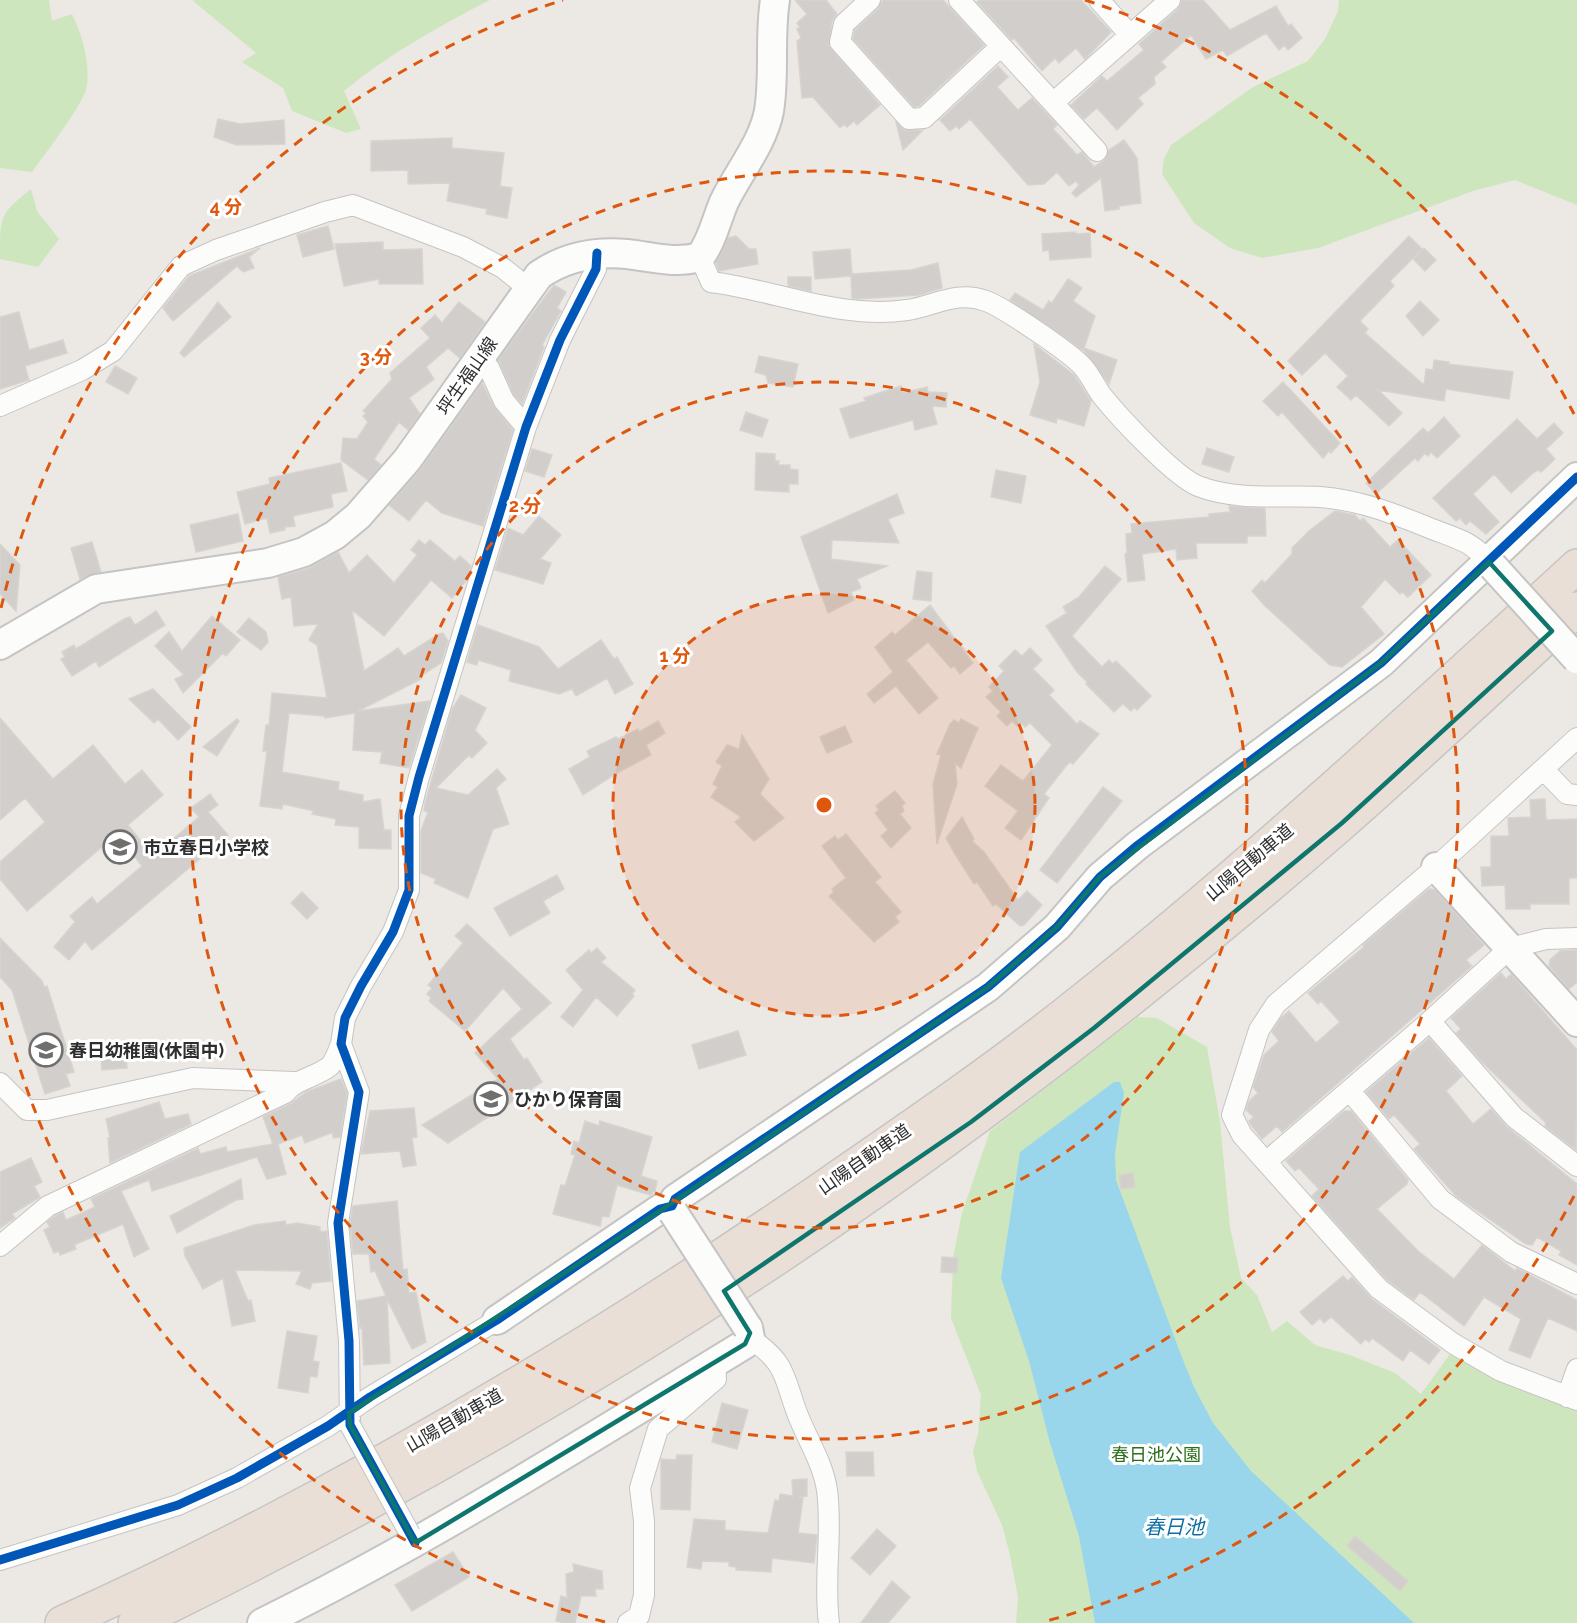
<svg xmlns="http://www.w3.org/2000/svg" width="1577" height="1623" viewBox="0 0 1577 1623" font-family="Raleway,'Noto Sans JP',sans-serif">
	<rect width="100%" height="100%" fill="#ece8e4"/>
	<!-- green -->
	<path fill="#cee6be" d="M0 0H49L52 21 72 14C82 34 90 62 87 86 84 104 44 155 32 172L0 168Z
		M192 0H490C439 26 389 54 344 91L361 129 346 133 292 111 283 88 242 62 256 53Z
		M1339 0H1577V205L1515 180 1473 191 1318 248 1262 258 1230 248 1194 223 1162 174 1164 159 1171 145 1253 87 1308 61 1325 39 1338 11Z
		M31 189 37 211 59 239 38 267 0 259C0 214 0 214 31 189Z
		M1138 1017 1157 1018 1207 1047 1220 1122 1230 1227 1241 1278 1257 1295 1272 1332 1287 1321 1315 1345 1350 1355 1395 1373 1421 1394 1455 1347 1577 1403V1623H1016L1018 1597 1009 1551 1002 1525 977 1471 973 1451 978 1434 981 1395 951 1318 953 1257 962 1213 990 1131Z"/>
	<!-- water -->
	<path fill="#99d6ec" d="M1114 1082H1120L1124 1093 1115 1153 1116 1180 1181 1355 1194 1387 1213 1423 1251 1471 1414 1623H1095L1079 1536 1050 1443 1029 1361 1001 1278 1020 1152Z"/>
	<!-- building -->
	<path fill="#d1cecb" stroke="#d7d4d0" stroke-width="1.5" d="M795 0H826L837 14 832 21 829 46 880 105 857 125 854 121 847 127 844 124 840 128 813 97 802 98 797 41 801 38 797 29 800 27 797 23 807 14Z
		M883 0H943L984 45 919 106 914 107 853 39 855 30 878 9Z
		M980 0H1081L1111 32 1085 59 1076 48 1059 63 1055 58 1042 71 1014 38 1012 40 977 2Z
		M1182 0H1203L1230 30 1276 6 1288 26 1291 24 1302 38 1288 50 1284 45 1279 50 1266 33 1227 56 1223 50 1206 59 1191 35 1161 62 1166 67 1154 77 1155 84 1138 98 1143 104 1117 130 1097 108 1084 119 1071 105 1102 76 1107 81 1144 50 1139 44 1178 9Z
		M998 66 1008 77 997 87 1018 110 1032 98 1057 125 1053 129 1077 155 1082 152 1094 167 1105 159 1109 150 1124 140 1137 158 1141 203 1119 206V209L1105 211 1101 178 1076 197 1072 193 1079 185 1076 181 1069 186 1057 172 1044 184 1028 185 970 119 959 129 956 126 950 131 940 120Z
		M218 119 240 124 284 120 285 144 237 145 214 137Z
		M896 122 905 130H923L903 150Z
		M452 138V148L504 153 500 186 512 188 507 218 486 214 487 209 447 201 450 183 408 184V170L371 171V141Z
		M328 226 334 249 303 257 297 235Z
		M1076 232V234L1090 233 1091 257 1050 260 1049 250 1043 251 1042 234Z
		M736 236 749 249H756L758 264 719 271 716 263 728 238Z
		M1409 236 1422 249 1390 281 1394 286 1360 321 1368 329 1365 333 1424 385 1426 369 1433 370 1434 360 1449 362 1448 364 1513 372 1509 399 1446 389 1444 401 1378 390 1402 413 1389 426 1356 395 1351 400 1337 387 1348 376 1325 353 1302 375 1288 361Z
		M383 242V250L422 249 423 284H379V279L344 286 335 244Z
		M260 248 249 257 254 268 243 272 237 266 173 321 163 308 189 276Z
		M1424 248 1436 260 1425 271 1413 259Z
		M850 249 852 274 911 270 938 263 942 288 919 295 857 299 852 298 851 276 815 279 813 252Z
		M788 277H811V291L788 286Z
		M1068 279 1082 288 1073 301 1095 316 1084 348 1117 360 1109 384 1084 351 1010 300 1015 293 1043 310 1049 301 1052 303Z
		M554 285 566 292 557 308 561 311 542 345 544 347 522 404 514 395 498 360Z
		M1420 301 1439 320 1423 336 1406 316Z
		M218 302 231 317 184 357 180 353Z
		M459 302 485 322 460 358 448 348 426 367 434 379 409 398 420 414 408 430 399 422 374 459 381 465 368 480 341 460 343 438 357 439 368 422 363 416 366 413 363 411 392 379 390 373 430 338 421 328 435 315 442 323Z
		M19 312 29 350 63 340 67 353 25 366 29 380 0 389V317Z
		M1034 344 1074 375 1091 401 1084 426 1057 418 1056 423 1030 415 1040 382Z
		M759 356 798 364 793 387 768 383 766 375 755 372Z
		M115 366 137 378 128 394 106 382Z
		M1283 382 1340 443 1331 453 1329 451 1323 458 1282 412 1278 416 1263 401Z
		M482 383 495 408 513 430 483 526 442 513 426 500 409 521 389 505 420 470Z
		M901 386 903 393 927 387 928 392 947 393 946 407 932 406 937 424 915 430 913 420 850 438 840 409 866 401 864 398Z
		M746 412 768 420 762 437 740 430Z
		M1444 417 1460 436 1437 458 1431 452 1428 456 1425 453 1418 461 1415 458 1376 494 1366 483 1423 428 1428 433Z
		M1517 419 1537 439 1554 423 1563 433 1546 449 1555 459 1541 472 1538 470 1533 473 1511 493 1494 474 1473 494 1499 522 1486 534 1470 521 1466 525 1460 518 1456 521 1433 498Z
		M1207 448 1234 457 1229 472 1202 464Z
		M532 449 552 455 544 477 525 471Z
		M756 453 775 454V461H779L778 465H790V469L798 470V484H789V492L755 490Z
		M341 463 347 491 331 494 333 507 293 516 295 526 285 527V530L270 533 267 518 245 524 237 492 270 484 269 478Z
		M996 470 1026 476 1021 503 991 497Z
		M897 494 904 513 888 519 899 543 832 540 831 559 887 566 857 579 861 588 851 592 854 600 828 613 801 537Z
		M1229 506 1265 508 1266 536H1247V543H1196L1197 558 1177 560 1176 549 1142 554 1145 580 1128 582 1125 554 1127 553 1126 534 1132 533 1131 524 1209 517V514L1230 512Z
		M1335 511 1355 515 1360 521 1363 518 1390 547 1398 540 1431 575 1408 597 1402 592 1400 594 1385 579 1361 607 1384 634 1342 667 1330 665 1264 605 1252 591 1262 580 1265 583 1292 554V548L1309 531Z
		M238 514 243 541 196 552 190 525Z
		M539 516 561 535 540 559 551 563 543 584 495 570 508 528 523 535Z
		M419 540 425 545 430 540 455 561 460 556 471 566 466 581 452 598 431 580 384 636 352 610 364 671 398 648 404 656 439 634 443 633 448 641 441 663 419 677 421 679 358 711 430 701 409 768 380 763 382 752 353 750 355 713 325 718 324 716 289 713 282 772 339 782 338 790 363 795V802L380 799 384 830H391V849L359 848V827L335 825 336 819 312 814 314 811 283 804 282 809 260 806 267 751H263L266 725H269L272 693 327 698 317 645 309 640 318 624 294 626 291 597 282 599 278 577 309 568 338 552 349 573 367 555 394 583 417 555 411 550Z
		M92 542 101 572 80 579 71 548Z
		M0 544 20 565 16 611 0 594Z
		M1105 566 1121 579 1072 636 1102 667 1109 660 1113 664 1116 661 1151 696 1137 710 1134 707 1131 711 1123 704 1114 712 1086 684 1087 682 1077 672 1046 626 1067 613 1063 607 1079 597Z
		M917 571 932 573 931 601 913 599Z
		M930 605 973 663 960 674 954 666 951 668 928 642 906 660 938 698 919 714 896 686 874 703 867 694 893 672 875 647 892 632 895 635Z
		M156 611 165 625 99 667 96 661 72 676 61 659 65 657 62 652 74 645 76 649 124 619 130 617 135 625Z
		M212 616 240 640 226 656 223 653 183 693 175 679 184 675 155 646 169 632 182 651Z
		M249 618 266 632 268 642 261 650 237 632Z
		M478 625 539 647 558 669 601 640 614 659 617 657 633 684 615 694 607 678 576 696 572 689 559 694 509 681 511 670 478 660 477 665 467 662Z
		M1030 648 1042 660 1033 669 1054 690 1049 695 1077 724 1080 721 1099 734 1073 764 1070 762 1066 766 1044 794 1049 798 1021 840 1005 828 1018 811 985 786 1001 765 1023 781 1052 745 1030 723 1025 727 1021 723 1017 726 1012 721 1007 726 997 716 1001 712 986 697 993 691 989 687 1004 671 999 666 1015 650 1022 656Z
		M153 689 191 727 178 740 158 719 154 723 129 699Z
		M461 695 486 708 475 730 487 743 472 758 469 755 436 788 468 795 497 769 506 779 496 788 509 824 493 829 468 898 434 883 436 879 421 873V831L428 812 424 811 425 803 452 709Z
		M0 718 53 779 93 745 125 784 142 770 163 795 128 825 153 856 199 817 191 808 210 794 218 805 208 812 228 835 92 950 85 941 69 960 54 947 75 922 70 916 92 897 97 904 142 866 117 834 27 911 0 879V862L45 822 25 798 0 820Z
		M237 719 239 721 217 756 203 747Z
		M961 719 978 728 961 768 955 763 957 784 937 844 933 784 941 755 937 754 950 724 954 720 959 723Z
		M658 721 665 733 646 745 651 755 615 774 583 795 569 769 590 757 587 751 616 737 618 739 638 729 639 732Z
		M845 726 852 742 827 753 820 737Z
		M742 735 769 779 760 794 784 818 754 841 735 822 741 817 711 797 718 787 713 784 722 766 716 762 727 745 739 749Z
		M1103 787 1122 801 1057 883 1040 870Z
		M895 791 905 803 902 806 904 811 900 814 911 828 891 848 881 836 888 830 875 813 879 810 876 806Z
		M1545 799 1546 820 1577 819V878H1569V904H1530V909H1506L1505 885 1482 886 1481 867H1491V836H1509L1508 818 1531 817 1530 800Z
		M962 817 974 839 972 841 984 852 1018 900 1027 891 1042 905 1024 925 1020 926 996 904 993 906 977 882 974 884 955 854 946 838Z
		M846 834 881 877 875 882 901 912 895 917 899 922 874 942 829 896 834 892 832 889 846 878 822 846 835 836 838 840Z
		M557 875 564 889 543 901 550 913 510 936 494 908Z
		M1429 889 1435 890 1484 945 1466 960 1472 966 1282 1132 1277 1126 1262 1139 1251 1125 1249 1121 1254 1117 1246 1110 1249 1101 1258 1093 1253 1087 1264 1055 1279 1041 1272 1032 1281 1018 1289 1011 1316 1043 1340 1022 1321 1001 1318 1004 1308 993 1364 947 1363 945Z
		M302 892 318 908 307 919 291 903Z
		M467 924 551 1003 510 1039 524 1060 527 1058 542 1082 448 1143 422 1125 498 1079 475 1053 522 1009 503 988 465 1031 429 1001 431 998 427 994 432 988 428 985 463 943 455 936Z
		M0 938 42 981 44 987 47 986 74 1072 66 1074 70 1086 45 1094 12 990 0 977Z
		M597 948 606 958 601 962 635 990 632 994 634 996 617 1016 596 997 573 1027 561 1017 583 990 566 970 589 950 591 953Z
		M1577 950V982L1569 989 1549 966 1550 960 1560 951Z
		M1501 973 1506 979 1511 974 1577 1050 1576 1150 1545 1126 1546 1123 1481 1061 1456 1033 1461 1029 1451 1018Z
		M738 1031 746 1055 699 1069 692 1045Z
		M1429 1038 1462 1076 1446 1091 1473 1124 1491 1109 1506 1126 1577 1184V1265L1559 1255 1561 1251 1537 1237 1532 1245 1526 1244 1457 1197 1414 1149 1420 1144 1394 1115 1389 1119 1366 1092Z
		M125 1042 127 1068 102 1070 100 1044Z
		M341 1079 347 1093 340 1137 333 1138V1132L305 1143 302 1135 278 1144 286 1174 267 1179 257 1157 152 1191 149 1180 121 1191 149 1249 134 1257 123 1224 74 1245 76 1249 60 1255 59 1251 54 1253 44 1230 50 1227 47 1222 55 1216 63 1212 66 1220 95 1207 91 1199 198 1148 200 1154 226 1147 227 1152 273 1144 263 1117 290 1104 306 1092Z
		M159 1102 165 1119 188 1114 191 1124 110 1163 108 1138 110 1137 106 1119Z
		M414 1108 417 1137 412 1138 416 1165 403 1167 400 1151 361 1154 370 1111Z
		M1344 1111H1351L1408 1180 1407 1184 1377 1209 1418 1251 1454 1279 1482 1245 1515 1271 1517 1268 1577 1300V1331L1548 1318 1530 1358 1509 1350 1521 1319 1484 1297 1464 1326 1420 1292 1414 1300 1387 1280 1312 1196 1319 1189 1299 1168 1295 1171 1286 1161Z
		M585 1121 599 1126 600 1121 652 1137 641 1176 657 1181 655 1191 650 1195 617 1185 609 1217 602 1216 600 1226 553 1214 561 1185 565 1186 575 1155 571 1154 574 1141 579 1143Z
		M31 1158 42 1182 34 1186 40 1197 12 1214 15 1218 0 1228V1172Z
		M1133 1173 1135 1187 1121 1189 1119 1175Z
		M241 1179 243 1199 236 1200 177 1233 170 1216Z
		M397 1201 403 1270 407 1269 409 1293 416 1292 426 1342 412 1349 387 1299 390 1363 364 1365 362 1327 360 1328 357 1301 386 1296 375 1271 371 1272 369 1254H353L350 1223 353 1206Z
		M285 1221 286 1225 297 1223 320 1227V1232L327 1231 331 1281 312 1283 310 1289 296 1284 302 1271 235 1270 248 1301 251 1300 255 1321 232 1326 223 1278 203 1289 185 1256 184 1248 254 1225Z
		M942 1257 958 1258 957 1273 941 1272Z
		M1343 1276 1348 1281 1352 1277 1372 1299 1440 1350 1429 1364 1410 1350 1403 1361 1372 1338 1369 1342 1365 1339 1361 1344 1331 1317 1324 1323 1320 1318 1312 1325 1300 1312Z
		M287 1331 317 1336 313 1361 319 1362 317 1377 310 1376 308 1393 278 1388Z
		M722 1403 748 1410 737 1449 712 1442Z
		M846 1452H873L874 1476H847Z
		M677 1455H692L690 1510 661 1509V1459L676 1460Z
		M807 1479V1496L798 1497 803 1498 798 1533 817 1535 814 1563 772 1558 771 1572 736 1570V1567L729 1566V1562L702 1561 701 1569 687 1567 694 1519 725 1521V1530L768 1533 775 1500 779 1501 780 1494 793 1496 792 1480Z
		M877 1529 896 1546 870 1575 851 1558Z
		M1355 1536 1408 1581 1400 1591 1347 1546Z
		M453 1552 469 1577 412 1611 395 1585Z
		M573 1564 602 1571 603 1589H595L596 1596H581L575 1623H565L556 1621 561 1596 567 1598 566 1574 574 1572Z
		M892 1581 910 1597 888 1623H861Z"/>
	<g fill="none" stroke-linecap="round" stroke-linejoin="round">
		<defs>
			<path id="street" d="M870 0 844 24 840 42 909 119 924 118 1000 47
				M959 0 1097 151
				M1099 0 1130 35
				M1054 102 1170 0
				M700 257 711 282C775 290 841 320 907 310 935 306 956 290 986 301 1003 307 1071 353 1083 367 1091 376 1096 388 1103 397 1120 418 1175 477 1198 486 1236 501 1281 495 1320 497 1360 500 1395 514 1432 529 1458 539 1471 541 1489 562
				M481 358 489 368 504 401 526 427
				M0 406 82 370 113 351 181 266 216 250 325 212 353 205 463 247 503 268 528 288
				M1577 738 1436 867 1276 1004 1259 1030 1232 1115 1242 1135 1379 1289 1454 1344 1501 1371 1577 1400
				M1544 770 1567 794 1577 795
				M1430 1021 1514 1117 1577 1166
				M0 1083 27 1110H47L193 1078 294 1082
				M1350 1091 1440 1199 1511 1252 1577 1284
				M1266 1162 1430 1021 1510 948 1546 939 1577 938
				M0 1246 48 1206 285 1093C297 1078 315 1078 330 1066 335 1061 338 1051 341 1044
				M750 1338C787 1364 783 1375 797 1413 807 1439 823 1463 827 1490 833 1534 823 1579 829 1623
				M1567 1397 1577 1369
				M350 1425 349 1341 338 1223 359 1092 341 1044 345 1018 361 986 393 932 409 890V816L419 777 526 427 560 340 596 269 597 253
				M0 1560 178 1505 237 1478 328 1426 370 1397 497 1320
				M628 1623 639 1616 644 1595V1521L640 1488 658 1429 716 1379 715 1361"/>
			<path id="secondary" d="M0 645 96 589 268 563 304 552 335 535 358 516 407 460 539 275C565 257 595 251 627 254 653 257 674 264 700 257 712 241 716 221 724 202 738 173 763 143 769 111 775 74 769 37 775 0
				M1436 867 1577 1022
				M497 1320 660 1209 672 1206 675 1199 988 987 1057 927 1100 877 1138 845 1381 663 1577 477
				M262 1623C429 1541 586 1441 745 1344L750 1338 748 1328"/>
			<path id="highway" d="M62 1623C331 1502 587 1350 830 1183 914 1125 999 1067 1079 1003 1252 865 1414 716 1577 566
				M135 1623C428 1480 711 1315 973 1120 1099 1027 1222 928 1340 825 1421 754 1498 681 1577 609"/>
		</defs>
		<!-- street casing -->
		<use href="#street" stroke="#c5c4c5" stroke-width="22"/>
		<!-- secondary casing -->
		<use href="#secondary" stroke="#c5c4c5" stroke-width="32"/>
		<!-- highway casing -->
		<use href="#highway" stroke="#c6c5c4" stroke-width="36"/>
		<!-- street -->
		<use href="#street" stroke="#fcfcfb" stroke-width="20"/>
		<!-- secondary -->
		<use href="#secondary" stroke="#fcfcfb" stroke-width="28"/>
		<!-- highway -->
		<use href="#highway" stroke="#eadfd6" stroke-width="33"/>
		<defs>
			<path id="street-bridge" d="M350 1425 410 1534"/>
			<path id="secondary-bridge" d="M1489 562 1577 659
				M673 1212 748 1328"/>
		</defs>
		<!-- street-bridge casing -->
		<use href="#street-bridge" stroke="#c5c4c5" stroke-width="22" stroke-linecap="butt"/>
		<!-- secondary-bridge casing -->
		<use href="#secondary-bridge" stroke="#c5c4c5" stroke-width="32" stroke-linecap="butt"/>
		<!-- street-bridge -->
		<use href="#street-bridge" stroke="#fcfcfb" stroke-width="20"/>
		<!-- secondary-bridge -->
		<use href="#secondary-bridge" stroke="#fcfcfb" stroke-width="28"/>
		<defs>
			<path id="cycleway" d="M415 1543 350 1425 349 1341 338 1223 359 1092 341 1044 345 1018 361 986 393 932 409 890V816L419 777 526 427 560 340 596 269 597 253
				M0 1560 178 1505 237 1478 328 1426 370 1397 497 1320 660 1209 672 1206 675 1199 988 987 1057 927 1100 877 1138 845 1381 663 1577 477"/>
		</defs>
		<!-- cycleway casing -->
		<use href="#cycleway" stroke="#fff" stroke-width="13"/>
		<!-- cycleway -->
		<use href="#cycleway" stroke="#0057b8" stroke-width="9"/>
	</g>
	<!-- marked area -->
	<path fill="none" stroke="#0f766e" stroke-width="4.5" stroke-linejoin="round" d="M1489 562 1552 631 1342 823 1094 1028 971 1122 724 1291 750 1333 745 1344 415 1543 350 1425 349 1413 666 1207 988 987 1057 927 1100 877 1381 663Z"/>
	<!-- distance rings -->
	<circle cx="824" cy="805" r="211" fill="#df570e" fill-opacity=".12"/>
	<g fill="none" stroke="#df570e" stroke-width="3" stroke-dasharray="10 8">
		<circle cx="824" cy="805" r="211"/>
		<circle cx="824" cy="805" r="423"/>
		<circle cx="824" cy="805" r="634"/>
		<path d="M1574 1196A846 846 0 0 1 1043 1622M605 1622A846 846 0 0 1 1 1002M1 608A846 846 0 0 1 563 0M1085 0A846 846 0 0 1 1574 414"/>
	</g>
	<!-- icons -->
	<defs>
		<symbol id="school-ring" viewBox="-11 -11 22 22"><circle r="9.5" fill="#fff" stroke="#706f6e" stroke-width="1.5"/><path d="M0-5L7-2L0 1L-7-2ZM-4 1L0 2.5L4 1V4Q0 6-4 4Z" fill="#706f6e"/></symbol>
	</defs>
	<g fill-rule="evenodd">
		<use href="#school-ring" x="101" y="828" width="38" height="38"/>
		<use href="#school-ring" x="27" y="1031" width="38" height="38"/>
		<use href="#school-ring" x="472" y="1080" width="38" height="38"/>
	</g>
	<g text-anchor="middle" dominant-baseline="central" stroke-width="6" stroke-linejoin="round" paint-order="stroke">
		<!-- street labels -->
		<g font-size="18" fill="#2e2e2e" stroke="#fff">
			<text transform="translate(467 376) rotate(-55)">坪生福山線</text>
			<text transform="translate(1249 862) rotate(-40)">山陽自動車道</text>
			<text transform="translate(864 1159) rotate(-35)">山陽自動車道</text>
			<text transform="translate(454 1420) rotate(-30)">山陽自動車道</text>
		</g>
		<!-- poi labels -->
		<g font-size="18" font-weight="bold" fill="#2e2e2e" stroke="#fff" text-anchor="start">
			<text x="143" y="847">市立春日小学校</text>
			<text x="69" y="1050">春日幼稚園(休園中)</text>
			<text x="514" y="1099">ひかり保育園</text>
		</g>
		<!-- park labels -->
		<g font-size="18" fill="#2c6e1b" stroke="#fff">
			<text x="1156" y="1454">春日池公園</text>
		</g>
		<!-- water labels -->
		<g font-size="20" font-style="italic" fill="#0d6fa3" stroke="#fff">
			<text x="1174" y="1527">春日池</text>
		</g>
	</g>
	<circle cx="824" cy="805" r="9" fill="#df570e" stroke="#fff" stroke-width="3"/>
	<g font-size="18" text-anchor="middle" font-weight="bold" fill="#df570e" stroke="#fff" stroke-width="6" stroke-linejoin="round" paint-order="stroke">
		<text x="226" y="213">4 分</text>
		<text x="376" y="363">3 分</text>
		<text x="525" y="512">2 分</text>
		<text x="675" y="662">1 分</text>
	</g>
</svg>
